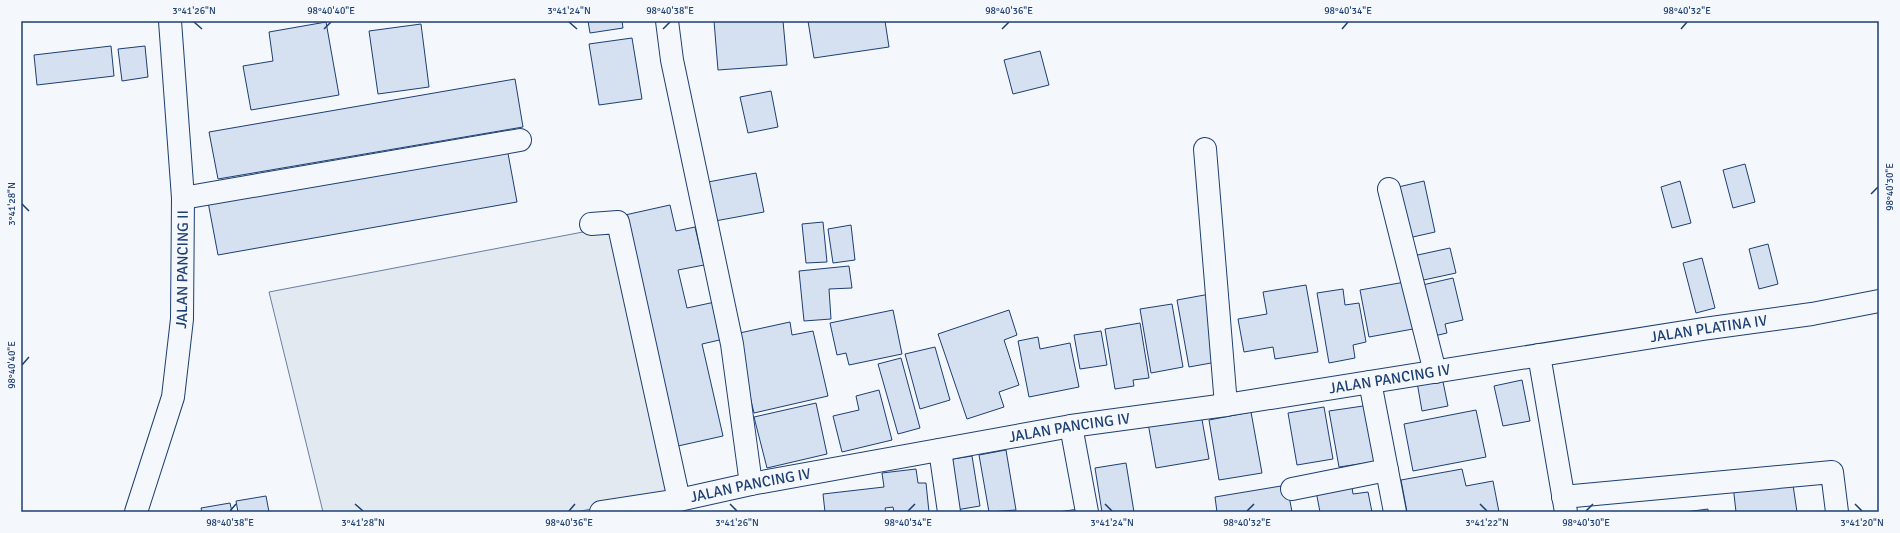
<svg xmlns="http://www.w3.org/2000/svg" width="1900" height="533" viewBox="0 0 1900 533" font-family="Signika,sans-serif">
	<rect width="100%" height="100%" fill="#f4f7fb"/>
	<!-- green -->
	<path fill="#e3e9f0" stroke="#687fa3" d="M609 227 672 491 577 512H323L269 292Z"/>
	<!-- building -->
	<path fill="#d5e0f0" stroke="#1d3f73" d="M588 21H622L623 28 590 33Z
		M714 21H783L787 65 718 70Z
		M808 21H885L889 47 814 58Z
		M326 22 339 95 251 110 243 66 273 61 269 32Z
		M421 24 429 87 378 94 369 31Z
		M632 38 642 99 599 105 589 44Z
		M111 46 114 76 37 85 34 55Z
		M145 46 148 77 122 81 118 49Z
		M1040 51 1049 85 1013 94 1004 60Z
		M515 79 523 127 218 179 209 132Z
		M771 91 778 127 748 133 740 97Z
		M507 148 517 202 218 255 208 202Z
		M1745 164 1755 202 1733 208 1723 170Z
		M756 173 764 212 715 221 708 182Z
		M1424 181 1435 232 1404 239 1394 188Z
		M1680 181 1691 223 1672 228 1661 187Z
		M670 205 676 231 695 227 704 265 678 270 687 308 715 302 724 339 702 344 723 436 678 446 625 215Z
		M823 222 827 262 806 263 802 224Z
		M851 225 855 260 833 263 828 229Z
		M1768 244 1778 284 1759 289 1749 249Z
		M1450 248 1456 273 1419 281 1413 256Z
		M1702 258 1715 308 1696 313 1683 263Z
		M849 266 852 288 829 289 831 319 804 321 799 271Z
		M1453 278 1463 320 1445 324 1447 333 1430 337 1418 286Z
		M1405 282 1413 329 1369 337 1360 290Z
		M1306 285 1318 352 1275 359 1273 347 1244 352 1238 319 1267 314 1263 292Z
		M1343 289 1345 305 1359 303 1366 342 1353 345 1355 358 1329 363 1317 293Z
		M1210 294 1222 361 1189 367 1177 300Z
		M1172 304 1183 367 1151 373 1140 309Z
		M893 310 902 354 849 365 846 353 837 355 830 323Z
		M1009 310 1017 335 1004 340 1019 385 999 392 1004 407 967 419 938 334Z
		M790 322 792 335 813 331 828 396 754 413 735 334Z
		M1140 323 1149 378 1133 380 1134 386 1115 389 1105 329Z
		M1101 331 1107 365 1080 369 1074 335Z
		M1038 337 1040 349 1070 343 1079 387 1029 397 1018 341Z
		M935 347 950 400 920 409 905 354Z
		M901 358 920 428 898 434 878 364Z
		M1442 377 1448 406 1422 411 1417 382Z
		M1522 380 1530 421 1503 426 1494 386Z
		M879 390 892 440 842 452 833 416 859 410 856 396Z
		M816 403 827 454 767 468 754 417Z
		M1370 405 1379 461 1339 467 1329 411Z
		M1324 407 1333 459 1297 465 1288 413Z
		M1476 410 1486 457 1413 471 1404 424Z
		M1251 412 1262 473 1219 480 1209 420Z
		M1201 414 1209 459 1156 468 1148 423Z
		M1006 450 1016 510 989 512 979 455Z
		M972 456 980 506 956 510 947 460Z
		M1126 463 1134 512H1102L1095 468Z
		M916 469 918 483H926L929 512H894L893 507 885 508 886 512H825L823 494 884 487 882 473Z
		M1462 469 1466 486 1493 481 1499 512H1407L1401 480Z
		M1792 478 1797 512H1736L1733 485Z
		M1351 481 1353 494 1368 492 1372 512H1320L1315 486Z
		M1287 485 1292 512H1217L1215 497Z
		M266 496 269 512H238L236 501Z
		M230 503 232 512H202L201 508Z
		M1079 509 1080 512H1058Z
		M1708 509V512H1685Z"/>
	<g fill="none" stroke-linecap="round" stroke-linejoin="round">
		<defs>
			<g id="minor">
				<path d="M667 21 672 60 732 344 751 484"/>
				<path d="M1205 149 1226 405"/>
				<path d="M1389 189 1435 372"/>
				<path d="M183 198 520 140"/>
				<path d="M591 224 618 222 679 500"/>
				<path d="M1539 355 1566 512"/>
				<path d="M1370 382 1395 512"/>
				<path d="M1071 426 1087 512"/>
				<path d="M940 450 949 512"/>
				<path d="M1292 489 1387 470"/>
				<path d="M1563 497 1832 472 1837 512"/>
				<path id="s1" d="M136 512 173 397 182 319 183 198 170 21"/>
				<path id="s2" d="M601 512 679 500 751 484 1071 426 1226 405 1703 329 1812 314 1879 301"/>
			</g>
		</defs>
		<!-- minor casing -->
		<use href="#minor" stroke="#1d3f73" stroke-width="24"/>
		<!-- minor -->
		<use href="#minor" stroke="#f4f7fb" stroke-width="22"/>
	</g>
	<!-- ticks -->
	<path fill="none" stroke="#1d3f73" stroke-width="1.5" d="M194 22 202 29M569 22 577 29M324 29 331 22M663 29 670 22M1002 29 1009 22M1342 29 1348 22M1681 29 1687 22M1871 194 1878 187M22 204 29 211M22 365 29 357M355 504 363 511M730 504 737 511M1105 504 1112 511M1480 504 1487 511M1855 504 1862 511M230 511 236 504M569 511 575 504M908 511 915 504M1247 511 1254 504M1586 511 1593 504"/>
	<g text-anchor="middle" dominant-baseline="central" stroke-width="3" stroke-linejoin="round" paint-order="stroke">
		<!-- street labels -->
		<g font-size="15" fill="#1d3f73" stroke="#f4f7fb">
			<text stroke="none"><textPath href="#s1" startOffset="249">JALAN PANCING II</textPath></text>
			<text stroke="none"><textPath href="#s2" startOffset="1123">JALAN PLATINA IV</textPath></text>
			<text stroke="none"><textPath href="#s2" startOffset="800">JALAN PANCING IV</textPath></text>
			<text stroke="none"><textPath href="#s2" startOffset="476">JALAN PANCING IV</textPath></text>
			<text stroke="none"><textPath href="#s2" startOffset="152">JALAN PANCING IV</textPath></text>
		</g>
	</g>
	<!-- border -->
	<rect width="1900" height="533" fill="none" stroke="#f4f7fb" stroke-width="44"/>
	<rect x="22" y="22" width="1856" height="489" fill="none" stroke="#1d3f73" stroke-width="1.5"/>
	<g font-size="10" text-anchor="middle" fill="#1d3f73">
		<text x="194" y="14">3°41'26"N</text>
		<text x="331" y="14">98°40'40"E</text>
		<text x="569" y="14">3°41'24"N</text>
		<text x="670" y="14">98°40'38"E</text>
		<text x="1009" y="14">98°40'36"E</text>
		<text x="1348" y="14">98°40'34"E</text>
		<text x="1687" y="14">98°40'32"E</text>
		<text transform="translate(1889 187) rotate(-90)" y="4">98°40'30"E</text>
		<text transform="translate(11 204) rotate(-90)" y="4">3°41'28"N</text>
		<text transform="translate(11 365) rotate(-90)" y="4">98°40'40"E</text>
		<text x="230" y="526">98°40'38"E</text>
		<text x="363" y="526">3°41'28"N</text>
		<text x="569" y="526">98°40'36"E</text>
		<text x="737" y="526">3°41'26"N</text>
		<text x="908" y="526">98°40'34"E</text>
		<text x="1112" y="526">3°41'24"N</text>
		<text x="1247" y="526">98°40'32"E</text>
		<text x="1487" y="526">3°41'22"N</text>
		<text x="1586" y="526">98°40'30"E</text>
		<text x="1862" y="526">3°41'20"N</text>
	</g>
</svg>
